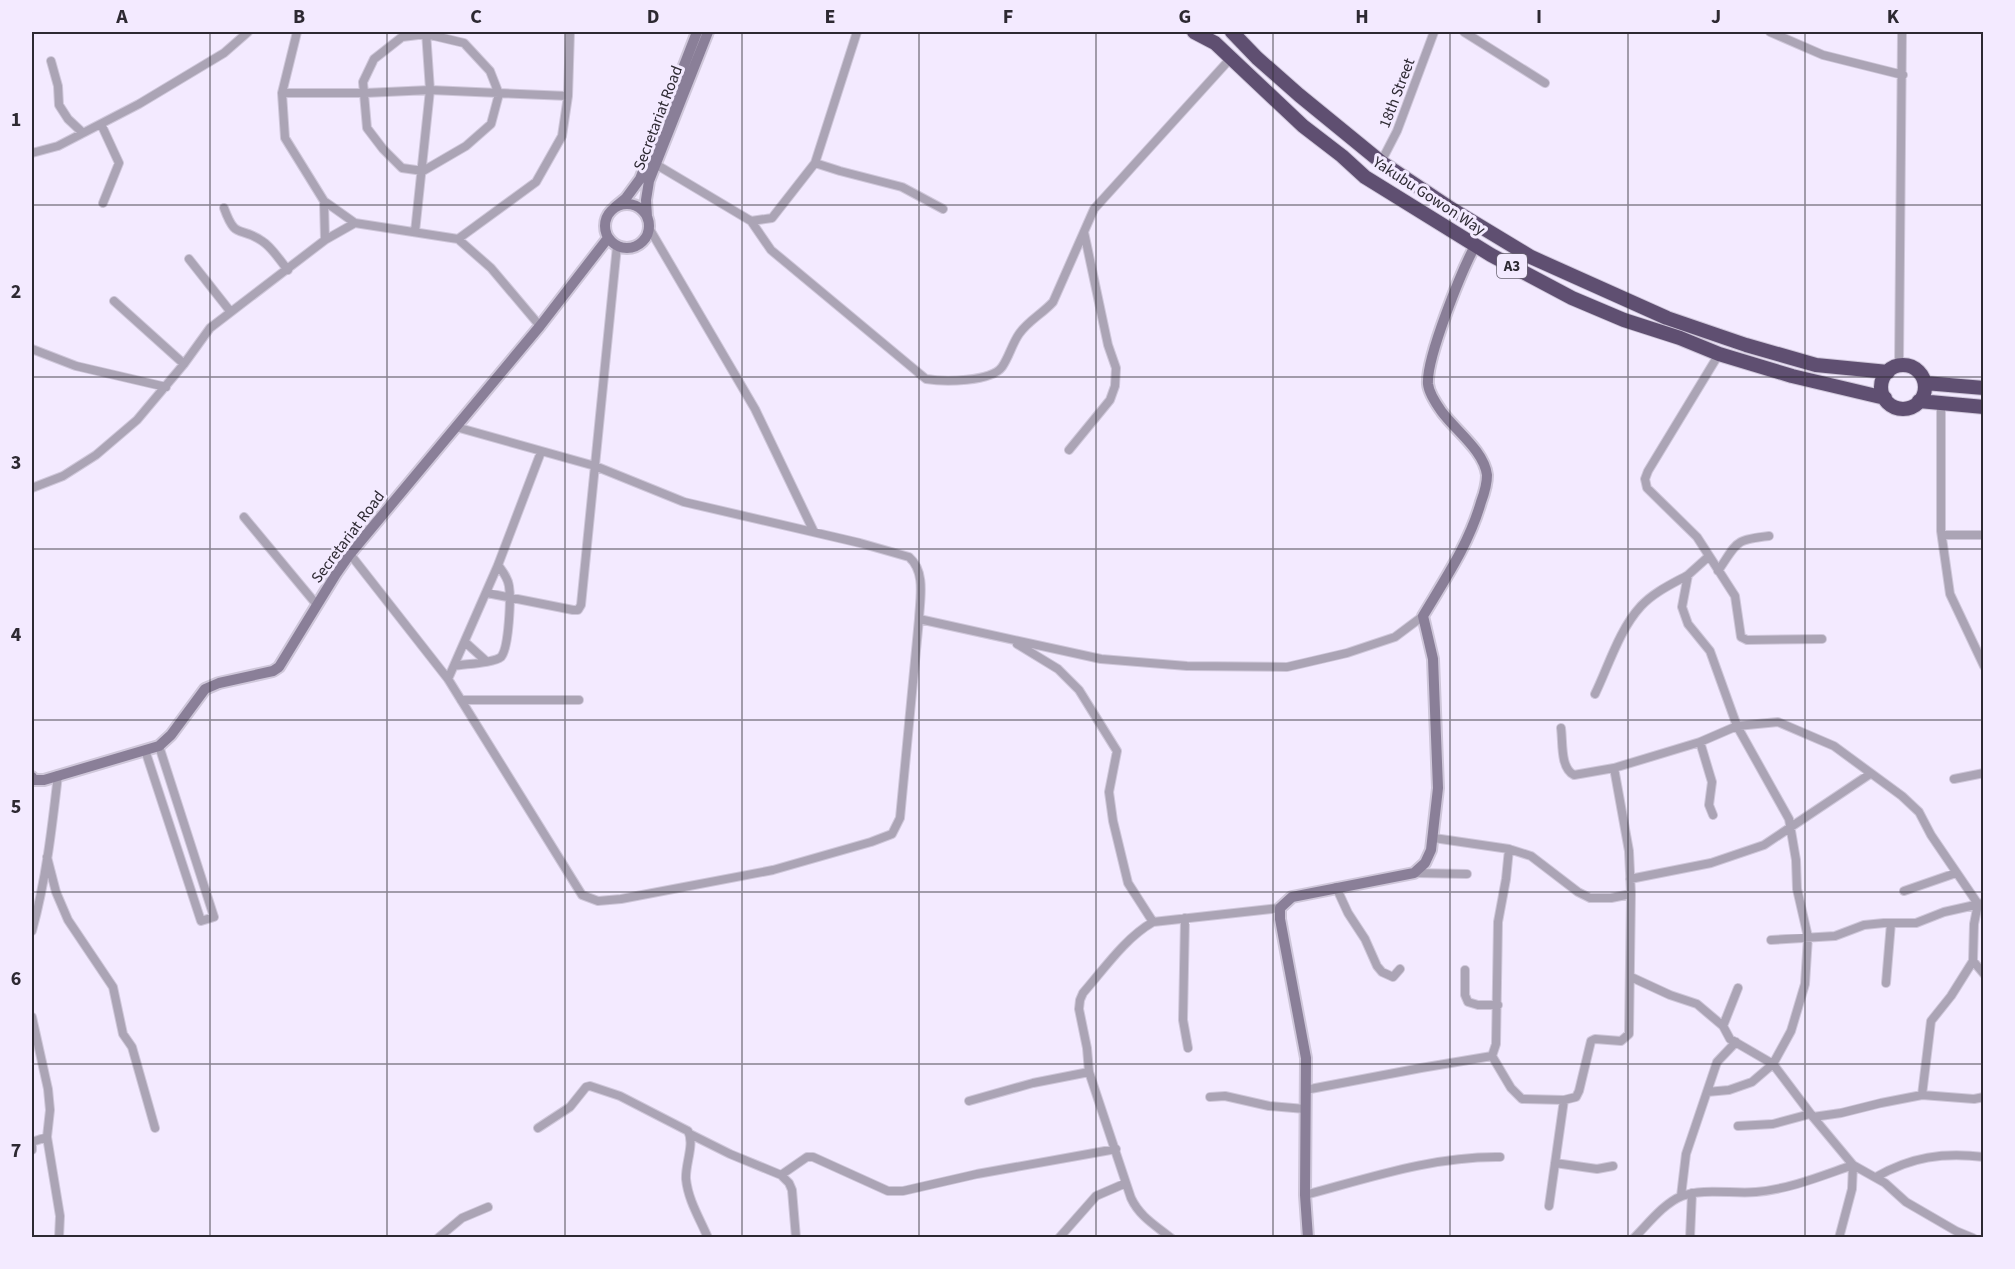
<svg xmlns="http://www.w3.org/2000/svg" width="2015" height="1269" viewBox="0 0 2015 1269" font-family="'Source Sans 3',sans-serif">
	<rect width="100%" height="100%" fill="#f3eaff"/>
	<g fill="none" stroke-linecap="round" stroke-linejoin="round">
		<defs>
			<path id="street" d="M297 32 282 93 285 138 324 201 355 223 458 239 536 182 562 136 568 96 570 32
				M1464 32 1545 83
				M1770 32 1823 55 1903 75
				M426 34 464 43 490 71 499 94 491 124 466 146 423 171 402 168 383 149 367 128 363 82 374 59 402 37Z
				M51 61 58 86 59 105 68 119 83 133
				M282 93H365L430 90 568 96
				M101 124 119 163 103 203
				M32 153 58 146 139 104 224 53 248 32
				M1381 162 1397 131 1434 32
				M815 163 840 171 902 187 943 209
				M657 165 751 221 772 218 815 163 857 32
				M324 201 325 240
				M224 208C236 241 239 225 262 241 272 247 280 261 288 270
				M751 221 771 250 926 379C944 382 991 382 1002 367 1009 357 1012 344 1019 334 1028 321 1042 314 1053 302L1094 209 1230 59
				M649 228 755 409 814 532
				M415 232 430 90 426 32
				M458 239 491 268 540 326
				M189 259 230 311
				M114 301 184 364
				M32 349 76 366 166 387
				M1719 354 1648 471 1645 479 1647 488 1697 537 1735 596 1741 637 1747 640 1822 639
				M1899 365 1902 32
				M1941 404V531L1950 594 1984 666
				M1069 450 1110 400 1115 386 1116 368 1108 345 1084 232
				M32 488 63 476 96 455 137 420 184 364 210 328 325 240 355 223
				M244 517 317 605
				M1942 535H1984
				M350 554 448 679 582 895 598 901 621 899 773 870 871 842 892 834 900 818 919 619C920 598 926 572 909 557L860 543 684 502 595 466 456 427
				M1718 571C1738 542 1733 540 1769 536
				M487 593 573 610H578L581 605 617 246
				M919 619 1101 659 1187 666 1287 667 1347 653 1395 637 1423 616
				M465 642 486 661
				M1017 644 1058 669 1079 690 1117 751 1109 792 1113 821 1128 883 1153 922
				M454 666C464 664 494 663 501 657 509 648 511 598 509 586 508 578 503 572 498 565
				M448 679 498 565 541 452
				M1595 694C1609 665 1619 630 1641 606 1654 592 1672 584 1688 575
				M461 700H579
				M1561 728C1563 742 1560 768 1574 775L1614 768
				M1700 742 1712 782 1709 805 1713 815
				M145 750 201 921 214 917 159 746
				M1954 779 1984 773
				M1434 838 1509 849 1531 856 1578 892 1590 898H1611L1631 894
				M47 857 56 892 68 920 113 987 123 1034 132 1047 155 1128
				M1414 873 1467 874
				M1630 879 1711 863 1764 845 1870 774
				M1336 887 1348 913 1365 939 1377 966 1382 972 1393 977 1400 969
				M1904 891 1956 873
				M1185 918 1183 1020 1188 1048
				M32 931C46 880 52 828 58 775
				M1771 940 1835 936 1864 925 1884 923H1916L1944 912 1984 903
				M1973 961 1984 974
				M1465 970V995L1468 1002 1478 1005H1498
				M1631 977 1670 995 1697 1004 1723 1026 1730 1039 1773 1064 1813 1117 1853 1165 1885 1183 1906 1202 1956 1231 1973 1238
				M1886 983 1891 923
				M32 1017 48 1089 50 1110 47 1137 32 1142V1150
				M1723 1026 1738 988
				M1492 1056 1496 1044 1498 922 1506 879 1509 849
				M1492 1056 1511 1088 1522 1099 1564 1100
				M1305 1090 1421 1068 1492 1056
				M1707 1092 1729 1090 1752 1082 1773 1064 1791 1031 1805 984 1808 937 1797 889 1796 860 1789 819 1737 726 1710 651 1688 624 1682 607 1688 575 1708 557
				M1210 1097 1225 1096 1269 1106 1305 1109
				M969 1101 1033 1083 1089 1072
				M1813 1117 1841 1113 1881 1103 1922 1095 1974 1099 1984 1097
				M1738 1126 1773 1124 1810 1114
				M538 1128 570 1107 586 1087 590 1086 620 1096 688 1131C695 1144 685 1164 686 1179 688 1200 700 1219 708 1238
				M690 1134 730 1154 781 1175 789 1183 792 1190 796 1238
				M47 1137 60 1216 59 1238
				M1555 1163 1597 1169 1613 1166
				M781 1175 807 1157H813L888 1191H903L977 1174 1116 1149
				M1876 1177C1911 1157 1943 1152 1984 1157
				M1305 1195C1369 1178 1433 1156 1500 1157
				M1681 1196 1686 1154 1717 1062 1736 1042
				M1549 1206 1564 1100 1576 1097 1579 1091 1591 1041 1595 1039 1621 1041 1629 1034 1631 894 1629 851 1614 768 1700 742 1737 726 1778 722 1834 746 1902 796 1919 812 1931 835 1978 904 1974 924 1973 961 1951 996 1931 1021 1922 1095
				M438 1238 462 1218 488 1207
				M1059 1238 1096 1196 1126 1183
				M1171 1238C1155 1225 1140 1217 1131 1198L1089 1072 1087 1048 1079 1009 1080 1000 1083 993C1104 969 1125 938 1153 922L1280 908
				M1634 1238C1648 1224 1664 1203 1682 1196 1702 1188 1734 1194 1756 1192 1790 1189 1821 1176 1853 1165
				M1690 1238 1692 1193
				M1839 1238 1852 1189 1853 1165"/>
			<path id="secondary" d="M605 226a22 22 0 1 1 44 0a22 22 0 1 1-44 0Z
				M615 207 626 198 640 179 697 32
				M647 217 646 200 649 181 708 32
				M32 777 33 780H44L159 746 171 735 205 689 219 683 273 671 279 667 336 574 350 554 540 326 608 238
				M1308 1238 1305 1195 1306 1058 1280 919V908L1292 897 1414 873 1425 863 1431 850 1438 788 1433 659 1423 616C1445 579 1469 544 1481 502 1484 494 1487 485 1487 475 1484 451 1456 431 1442 412 1437 405 1429 394 1428 384 1426 358 1462 270 1475 246"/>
			<path id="highway" d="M1194 32 1215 43 1303 126 1342 156 1365 177 1491 255 1572 298 1624 320 1680 338 1719 354 1792 376 1885 398
				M1232 32 1257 58 1299 95 1381 162 1450 208 1531 257 1667 318 1746 345 1816 365 1888 372
				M1881 387a22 22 0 1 1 44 0a22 22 0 1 1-44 0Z
				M1925 383 1984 388
				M1919 401 1984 407"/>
		</defs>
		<!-- street casing -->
		<use href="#street" stroke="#cfc7da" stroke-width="10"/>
		<!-- secondary casing -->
		<use href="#secondary" stroke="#cfc7da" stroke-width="14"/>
		<!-- highway casing -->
		<use href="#highway" stroke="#cfc7da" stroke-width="16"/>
		<!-- street -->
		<use href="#street" stroke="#aba4b5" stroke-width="8"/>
		<!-- secondary -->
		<use href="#secondary" stroke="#8a7f98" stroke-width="10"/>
		<!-- highway -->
		<use href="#highway" stroke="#5f4f71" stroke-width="14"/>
	</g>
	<!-- grid -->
	<path fill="none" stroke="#2d2932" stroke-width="1.5" stroke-opacity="0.55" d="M210 32V1238M387 32V1238M565 32V1238M742 32V1238M919 32V1238M1096 32V1238M1273 32V1238M1450 32V1238M1628 32V1238M1805 32V1238M32 205H1984M32 377H1984M32 549H1984M32 720H1984M32 892H1984M32 1064H1984"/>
	<g text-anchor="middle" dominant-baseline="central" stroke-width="6" stroke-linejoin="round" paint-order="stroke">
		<!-- shield labels -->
		<rect fill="#f3eaff" stroke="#686370" stroke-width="1.5" x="1497" y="254" width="30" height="24" rx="4.5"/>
		<g font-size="15" font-weight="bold" fill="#2d2932">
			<text x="1512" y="266">A3</text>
		</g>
		<!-- street labels -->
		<g font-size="16" fill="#2d2932" stroke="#f3eaff">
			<text transform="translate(1397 93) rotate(-69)">18th Street</text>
			<text transform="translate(658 118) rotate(-69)">Secretariat Road</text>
			<text transform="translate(1429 196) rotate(33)">Yakubu Gowon Way</text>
			<text transform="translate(348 537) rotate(-53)">Secretariat Road</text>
		</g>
	</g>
	<!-- border -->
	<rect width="2015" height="1269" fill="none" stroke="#f3eaff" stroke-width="66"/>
	<rect x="33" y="33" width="1949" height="1203" fill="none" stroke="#2d2932" stroke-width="2"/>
	<g font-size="20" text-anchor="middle" font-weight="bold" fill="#2d2932">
		<text x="122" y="23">A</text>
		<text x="299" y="23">B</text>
		<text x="476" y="23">C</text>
		<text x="653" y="23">D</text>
		<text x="830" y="23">E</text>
		<text x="1008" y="23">F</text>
		<text x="1185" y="23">G</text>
		<text x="1362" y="23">H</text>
		<text x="1539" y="23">I</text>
		<text x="1716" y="23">J</text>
		<text x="1893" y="23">K</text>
		<text x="16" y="126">1</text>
		<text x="16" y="298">2</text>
		<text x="16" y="469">3</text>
		<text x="16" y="641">4</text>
		<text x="16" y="813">5</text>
		<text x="16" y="985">6</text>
		<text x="16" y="1157">7</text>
	</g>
</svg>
